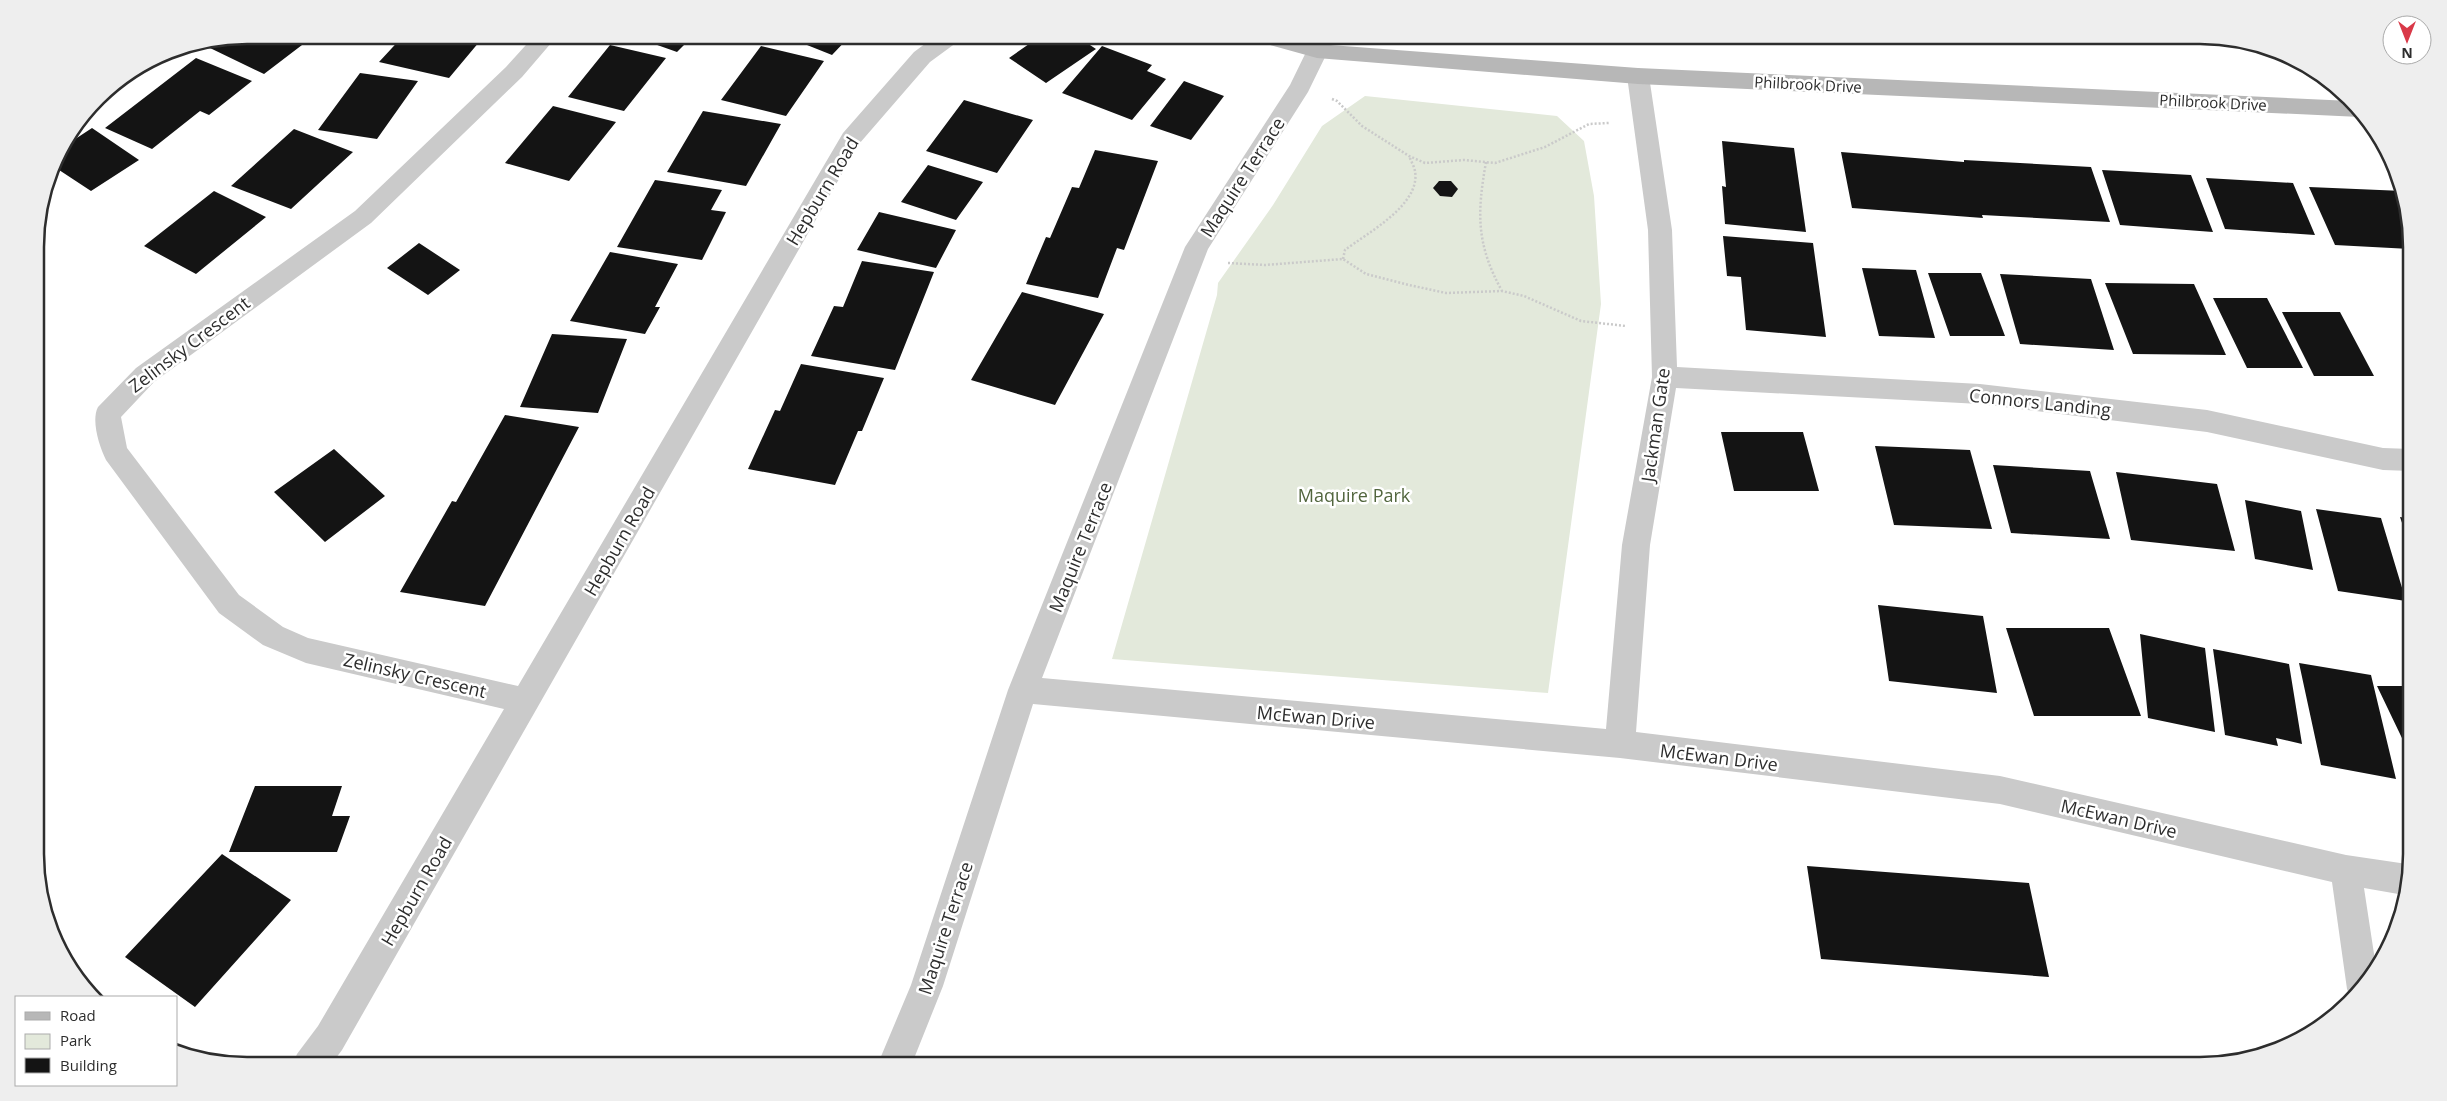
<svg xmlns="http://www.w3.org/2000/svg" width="2447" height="1101" viewBox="0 0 2447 1101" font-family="'Open Sans',sans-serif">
	<rect width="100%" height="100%" fill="#fff"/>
	<!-- green -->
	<path fill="#e3e9db" d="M1365 96 1557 116 1584 141 1594 196 1601 304 1548 693 1112 659 1217 295 1218 283 1273 205 1322 126Z"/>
	<!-- building -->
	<path fill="#141414" d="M246 35H280L302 45 264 74 210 48 220 40Z
		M404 35H485L449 78 379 62Z
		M629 35H694L677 52Z
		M782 35H851L832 55Z
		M1042 35H1075L1096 49 1046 83 1009 58Z
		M610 45 666 58 624 111 568 97Z
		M761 46 824 61 786 116 721 100Z
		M1102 46 1152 65 1147 71 1166 79 1132 120 1062 93Z
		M196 58 252 81 209 115 200 111 152 149 105 128Z
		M360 73 418 81 377 139 318 130Z
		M1184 81 1224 96 1191 140 1150 126Z
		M964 100 1033 120 997 173 926 151Z
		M553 106 616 122 569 181 505 163Z
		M703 111 781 124 746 186 667 172Z
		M92 128 139 160 91 191 53 166 60 149Z
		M294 129 353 152 291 209 231 186Z
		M1722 141 1794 148 1806 232 1725 224 1722 186 1726 187Z
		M1095 150 1158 161 1124 250 1117 248 1098 298 1026 284 1046 237 1050 238 1072 187 1079 188Z
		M1841 152 1964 162V160L2091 167 2110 222 1982 215 1983 218 1852 208Z
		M928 165 983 182 956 220 901 202Z
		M2102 170 2191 175 2213 232 2120 225Z
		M2206 178 2293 183 2315 235 2225 229Z
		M655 180 722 190 711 210 726 212 702 260 617 247Z
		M1439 181H1451L1458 189 1452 197 1440 196 1433 188Z
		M2309 187 2403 191 2410 219V249L2335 245Z
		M214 191 266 217 196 274 144 246Z
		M879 212 956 230 936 268 857 250Z
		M1723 236 1813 243 1826 337 1746 330 1741 277 1727 276Z
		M419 243 460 270 428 295 387 268Z
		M610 252 678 264 655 307H660L645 334 570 321Z
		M862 261 934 272 895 370 811 356 834 306 843 307Z
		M1862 268 1916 270 1935 338 1879 336Z
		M1928 273H1981L2005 336H1950Z
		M2000 274 2091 279 2114 350 2020 344Z
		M2105 283 2194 284 2226 355 2133 354Z
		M1022 292 1104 314 1055 405 971 380Z
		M2213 298H2267L2303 368H2247Z
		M2282 312H2340L2374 376H2314Z
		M552 334 627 339 598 413 520 407Z
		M801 364 884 378 862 431H858L835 485 748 469 775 410 780 411Z
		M505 415 579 427 485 606 400 592 452 501 456 502Z
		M1721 432H1803L1819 491H1734Z
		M1875 446 1970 450 1992 529 1894 525Z
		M334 449 385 496 325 542 274 492Z
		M1993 465 2090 471 2110 539 2011 533Z
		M2116 472 2217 484 2235 551 2131 540Z
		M2245 500 2301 511 2313 570 2255 559Z
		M2316 509 2381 518 2406 601 2338 591Z
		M2400 517 2411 519V549Z
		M1878 605 1983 616 1997 693 1889 681Z
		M2006 628H2109L2141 716H2034Z
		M2140 634 2205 648 2215 732 2148 718Z
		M2213 649 2289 664 2302 744 2276 738 2278 746 2225 735Z
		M2299 663 2371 675 2396 779 2321 765Z
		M2377 686H2412V759Z
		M255 786H342L332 816H350L337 852H229Z
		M222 854 291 900 195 1007 125 957Z
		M1807 866 2029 883 2049 977 1821 959Z"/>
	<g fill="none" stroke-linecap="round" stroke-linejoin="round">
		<!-- path -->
		<path stroke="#cacaca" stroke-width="2.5" stroke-dasharray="2 2" stroke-linecap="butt" d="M1332 99 1337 101 1362 126 1409 156 1425 163 1464 160 1495 163 1545 147 1589 124 1609 123
			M1486 162C1477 213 1476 244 1502 291
			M1343 259 1345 250C1367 233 1421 205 1415 171 1414 166 1411 161 1409 156
			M1228 263 1265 265 1343 259 1366 274 1409 285 1446 293 1502 291 1524 296 1581 321 1626 326"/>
		<!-- street -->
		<path fill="#cacaca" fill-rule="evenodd" d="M535 35H558L522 77 371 223 154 382 121 417 127 448 239 595 283 627 308 638 518 686 843 133 914 52 937 35H963L960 40 930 62 859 144 342 1050 330 1066H292L297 1054 318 1026 504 709 306 663 263 645 219 613 106 460C99 446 91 420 98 407L136 368 355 211 506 67Z
			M1317 44 1325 46 1328 51 1308 92 1208 249 1042 678 1606 729 1622 545 1652 377 1648 230 1627 76 1630 71 1638 68 1646 71 1649 76 1672 230 1677 367 1980 384 2207 410 2383 448 2411 449V471L2383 470 2207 432 1980 404 1676 388 1650 545 1636 732 2000 776 2346 855 2407 864 2410 866 2404 895 2364 888 2376 967 2360 994 2352 1001 2347 989 2332 882 2000 804 1620 758 1033 704 943 986 911 1066H877L911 985 1008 690 1185 247 1290 85 1309 46Z"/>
		<!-- secondary -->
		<path fill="#b7b7b7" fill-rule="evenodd" d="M1249 35H1286L1317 44 1638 68 2351 101 2366 115 2360 117 1638 84 1317 58 1252 40Z"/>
	</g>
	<g text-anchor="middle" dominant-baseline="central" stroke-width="5" stroke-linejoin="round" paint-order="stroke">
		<!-- far-street labels -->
		<g font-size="15" fill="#2d2d2d" stroke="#fff">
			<text transform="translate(1808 84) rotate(3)">Philbrook Drive</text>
			<text transform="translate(2213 102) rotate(3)">Philbrook Drive</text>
		</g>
		<!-- street labels -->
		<g font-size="18" fill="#2d2d2d" stroke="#fff">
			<text transform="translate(1242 177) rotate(-57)">Maquire Terrace</text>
			<text transform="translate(822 191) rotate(-59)">Hepburn Road</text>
			<text transform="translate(189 344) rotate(-37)">Zelinsky Crescent</text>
			<text transform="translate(2040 402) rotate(6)">Connors Landing</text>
			<text transform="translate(1655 425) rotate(-82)">Jackman Gate</text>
			<text transform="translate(619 541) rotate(-60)">Hepburn Road</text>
			<text transform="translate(1080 547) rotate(-68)">Maquire Terrace</text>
			<text transform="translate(415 675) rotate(13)">Zelinsky Crescent</text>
			<text transform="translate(1316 717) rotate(5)">McEwan Drive</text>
			<text transform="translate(1719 757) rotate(7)">McEwan Drive</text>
			<text transform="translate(2119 818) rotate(13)">McEwan Drive</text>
			<text transform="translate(416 891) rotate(-60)">Hepburn Road</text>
			<text transform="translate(945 928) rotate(-72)">Maquire Terrace</text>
		</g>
		<!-- park labels -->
		<g font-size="18" fill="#51653d" stroke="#fff">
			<text x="1354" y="495">Maquire Park</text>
		</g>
	</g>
	<!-- crop -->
	<path d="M0 0H2447V1101H0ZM247 44H2200A203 203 0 0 1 2403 247V854A203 203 0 0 1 2200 1057H247A203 203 0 0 1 44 854V247A203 203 0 0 1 247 44Z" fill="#eee" fill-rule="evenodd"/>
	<path fill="none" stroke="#2d2d2d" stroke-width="2.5" d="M247 44H2200A203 203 0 0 1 2403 247V854A203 203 0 0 1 2200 1057H247A203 203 0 0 1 44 854V247A203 203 0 0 1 247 44Z"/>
	<!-- legend -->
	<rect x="15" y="996" width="162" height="90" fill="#ffffff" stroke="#ababab"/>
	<rect x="25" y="1012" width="25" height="8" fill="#b7b7b7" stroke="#ababab"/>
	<text x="60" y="1021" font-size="15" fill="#2d2d2d">Road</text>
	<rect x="25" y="1034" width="25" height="15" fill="#e3e9db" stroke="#ababab"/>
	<text x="60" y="1046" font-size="15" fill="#2d2d2d">Park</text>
	<rect x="25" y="1058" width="25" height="15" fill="#141414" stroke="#ababab"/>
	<text x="60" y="1071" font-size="15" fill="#2d2d2d">Building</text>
	<!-- north arrow -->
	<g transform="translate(2407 40) rotate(180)"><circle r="24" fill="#ffffff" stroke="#ababab"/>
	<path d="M0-4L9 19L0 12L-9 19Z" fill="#d93948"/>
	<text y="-8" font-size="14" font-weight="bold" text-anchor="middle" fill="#2d2d2d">N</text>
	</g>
</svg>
